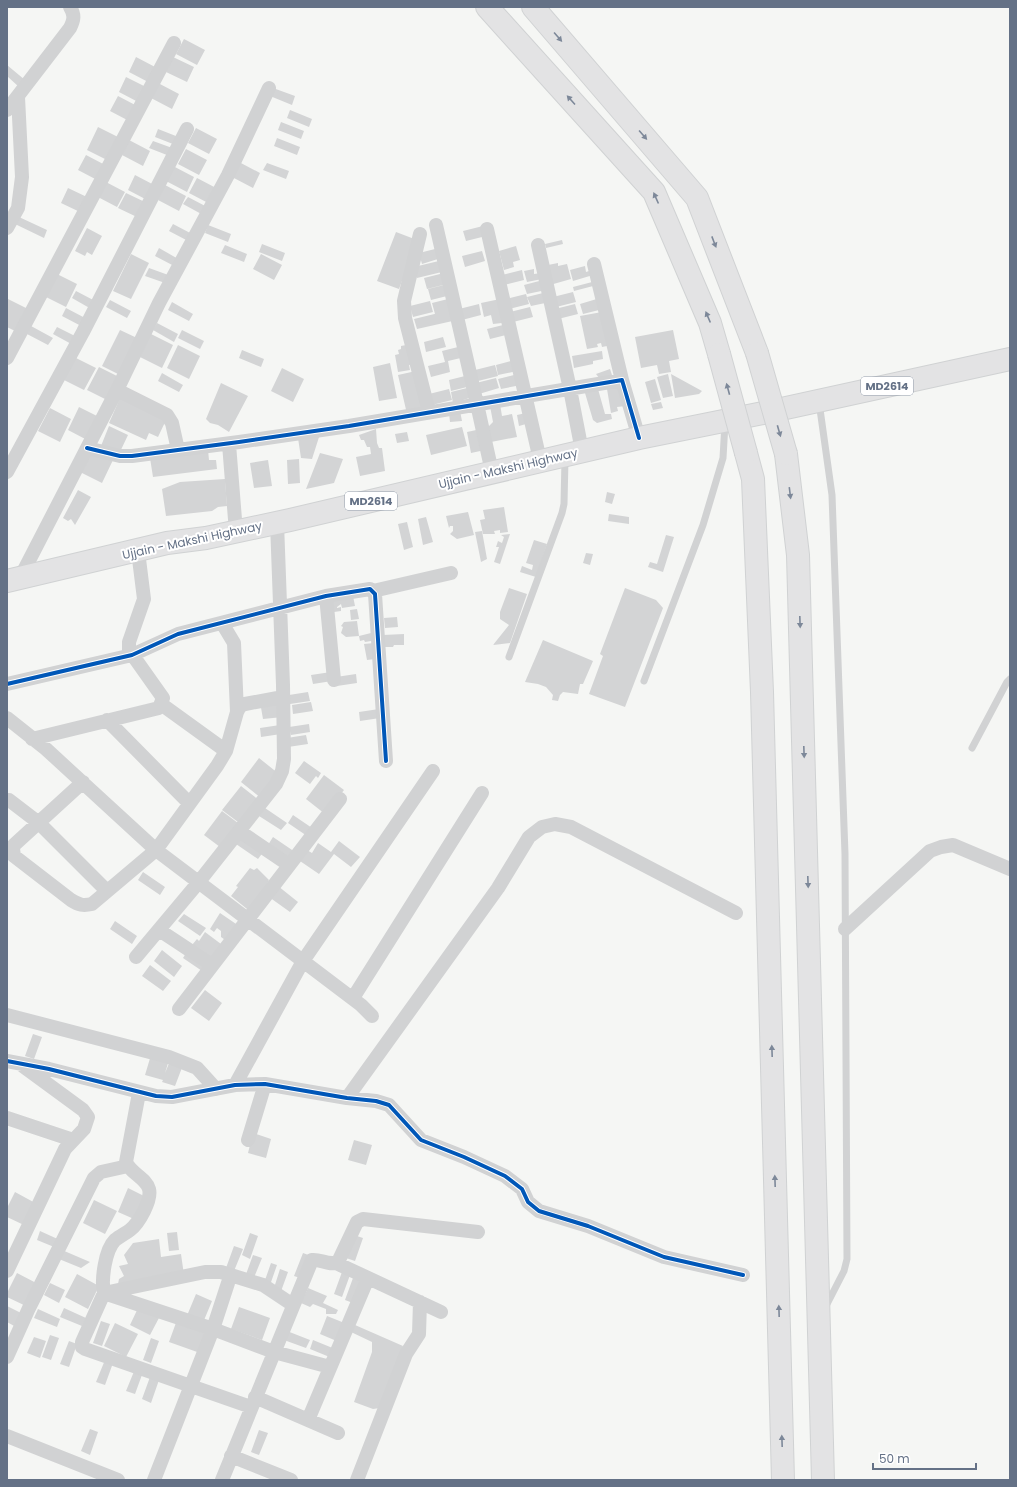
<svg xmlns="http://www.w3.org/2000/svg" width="1017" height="1487" viewBox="0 0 1017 1487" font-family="Poppins,sans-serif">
	<rect width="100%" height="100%" fill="#f5f6f4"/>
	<!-- building -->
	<path fill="#d3d4d5" d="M184 39 205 50 197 65 176 54Z
		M136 57 157 68 150 83 129 72Z
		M173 57 194 67 187 82 166 72Z
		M7 65 25 80 19 87 7 76Z
		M126 77 148 88 140 103 119 92Z
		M158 83 179 94 172 109 151 98Z
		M273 88 295 96 292 105 270 96Z
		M118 96 139 107 131 122 110 111Z
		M290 110 312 119 309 127 287 118Z
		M281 122 304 131 301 139 278 130Z
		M98 127 120 138 109 161 87 150Z
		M196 128 217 139 209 154 188 143Z
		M158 129 181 138 178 146 155 137Z
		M277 138 300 147 297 155 274 146Z
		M129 140 150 151 143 166 122 155Z
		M153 141 175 149 172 157 149 148Z
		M186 149 207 160 199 175 178 164Z
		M86 155 107 166 99 181 78 170Z
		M239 162 260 173 253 188 232 177Z
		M267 163 289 171 286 179 263 170Z
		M173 166 194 177 187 192 166 181Z
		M135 175 156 186 149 201 128 190Z
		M197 178 218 189 210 204 189 193Z
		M104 181 125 192 117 207 96 196Z
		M165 185 186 196 179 211 158 200Z
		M68 188 89 198 82 213 61 203Z
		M126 193 147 203 139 218 118 208Z
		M188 197 209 208 205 216 183 204Z
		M19 217 47 230 44 238 15 224Z
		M173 224 194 235 190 242 169 231Z
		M208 225 231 234 228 242 205 233Z
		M483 226 486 236 466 241 463 231Z
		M87 228 102 236 92 255 87 252 85 256 75 251Z
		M396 232 417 240 399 289 377 281Z
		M562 240 563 244 546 248 545 244Z
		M262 244 285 253 282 261 259 252Z
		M225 245 247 254 244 262 221 253Z
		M516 246 520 260 513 262 514 267 504 270 499 251Z
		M159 248 180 260 176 267 155 256Z
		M439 248 441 258 422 264 419 253Z
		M482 251 485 261 465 267 462 256Z
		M131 254 149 263 131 299 113 291Z
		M261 254 282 265 274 280 253 269Z
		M443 260 446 271 417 278 416 272 418 266Z
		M558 263V266L567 264 571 279 550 285 548 265Z
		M585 266 586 272 592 270 593 275 573 281 570 270Z
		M149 268 171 276 168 284 145 276Z
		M534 269V274L541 273 542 279 527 282 524 271Z
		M522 270 524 280 504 285 502 275Z
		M55 273 77 284 66 307 44 296Z
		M444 273 447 284 427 289 424 278Z
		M543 280 546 290 527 294 524 285Z
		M596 281 597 285 574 291 573 287Z
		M448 284 451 295 431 300 428 289Z
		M76 291 97 302 93 310 72 298Z
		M547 292 550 302 531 306 527 297Z
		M573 292 576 302 556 307 553 297Z
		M526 294 529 304 509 309 506 299Z
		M452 298 455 309 435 314 432 303Z
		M600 298 603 309 583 314 580 304Z
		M8 299 30 310 19 333 7 327Z
		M500 299 502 323 493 324 491 315 484 317 481 303Z
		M110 300 131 311 127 318 106 307Z
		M430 301 433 312 413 317 410 306Z
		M172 302 193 314 189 321 168 310Z
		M479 304 481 315 462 320 459 309Z
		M575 304 578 314 558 319 555 309Z
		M530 307 533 317 513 322 510 312Z
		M66 308 87 319 83 327 62 316Z
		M455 309 457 320 417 329 414 319Z
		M602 312 612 345 602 347 601 343 597 344 598 347 587 349 580 316Z
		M157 323 178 334 174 342 153 330Z
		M507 324 510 334 490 339 487 329Z
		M31 326 53 338 48 345 27 334Z
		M57 327 79 338 75 346 53 334Z
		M120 330 137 338 120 375 102 366Z
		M182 330 204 341 200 349 178 338Z
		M673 330 679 359 669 361 671 372 659 374 657 365 641 368 635 337Z
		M151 334 173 345 162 368 140 357Z
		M443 337 446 347 426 352 424 342Z
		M411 344 415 364 409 365 410 370 398 372 395 355 399 354 398 350 401 349V346Z
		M178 345 200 356 189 379 167 368Z
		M462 346 465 357 448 361 450 372 431 377 428 366 445 362 442 351Z
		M242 350 264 359 261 367 239 358Z
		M602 351 603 359 593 361V364L574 368 572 356Z
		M74 357 96 368 84 390 62 379Z
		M515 360 517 371 498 375 496 365Z
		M390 363 397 398 379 401 373 367Z
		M495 365 498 376 478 381 475 370Z
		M99 367 121 378 109 401 87 390Z
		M282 368 304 379 293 402 271 391Z
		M610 369 614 381 600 379 596 374Z
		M416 371 425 409 407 414 398 375Z
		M162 373 183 385 179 392 158 381Z
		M518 374 521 385 501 389 498 379Z
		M668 374 673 396 663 398 657 377Z
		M671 374 702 391 699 394 675 398Z
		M469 375 471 386 451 391 449 380Z
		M496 378 499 388 479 394 476 383Z
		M655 379 661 400 651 403 645 382Z
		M221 383 248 396 229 432 218 425 210 423 206 419Z
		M471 387 473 397 453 403 451 392Z
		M624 387 626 406 617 407 618 411 611 413 607 389Z
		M449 389 452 400 432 405 429 394Z
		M598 389 605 414H611L612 419 597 423 593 420 585 393Z
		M121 396 167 418 158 437 149 433 146 440 109 423Z
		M661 402 663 408 653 410 651 404Z
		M500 404 502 416 512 414 517 437 491 442 488 427 493 422 490 406Z
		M79 407 101 418 89 441 68 430Z
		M50 408 71 419 60 442 38 431Z
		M460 411 462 421 450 422 449 413Z
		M526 413V424L519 426 517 415Z
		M109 426 128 435 119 454 101 446Z
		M462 427 467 446 431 455 426 435Z
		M376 429 377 443 379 448H382L385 471 360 476 356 457 371 454 370 447H367L364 440H361L359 435Z
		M481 429 485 450 471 453 467 432Z
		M407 432 409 441 397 443 395 434Z
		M320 434 312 459 301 458 298 438Z
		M91 449 113 460 102 483 80 472Z
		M208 450 209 460H216L217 469 153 477 150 458Z
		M320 453 343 459 334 483 306 489Z
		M299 459 300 483 288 484 287 460Z
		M268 460 272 486 254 488 250 463Z
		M225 479 227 506 218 507 212 511 166 516 162 489 180 482Z
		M78 490 91 497 75 525 71 519 68 521 63 518Z
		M607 492 615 494 612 504 605 502Z
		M504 507 508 532 500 533V530L494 531 495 534H483L480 520 485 519 483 510Z
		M468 512 474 535 457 539 450 534 453 531V526H450L449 528 446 516Z
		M609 514 629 517V524L608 521Z
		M426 517 433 542 423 545 418 519Z
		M407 522 413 547 404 550 398 524Z
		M482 531 487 559 481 562 475 532Z
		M510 534 500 564 494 562 499 547H496L498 541 502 543 504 537 501 535Z
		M666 535 674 537 663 572 648 567 650 562 657 564Z
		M534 540 547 544 536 577 520 572 522 566 532 570 533 565 526 563Z
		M586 553 593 554 590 565 583 563Z
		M509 588 527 594 510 643 493 645 509 625 500 619V612Z
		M625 588 656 600 663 608 625 707 589 694 603 656 600 654Z
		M353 596 355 606 342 608 341 604 337 607V608L341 607V611L334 612 332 600Z
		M357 609 359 619 351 620 350 610Z
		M397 617 398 627 385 628 384 618Z
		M357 621 359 636 346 637 341 633 343 627 341 626 344 622Z
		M375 632 377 640 365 642 364 640 360 641 359 636Z
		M404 634V645H394L393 647H385L383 635Z
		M543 640 593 661 583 684H580L578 694 563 692 560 695 558 701 552 700 553 695 546 687 538 684 525 682Z
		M374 643 375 659 367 660 364 644Z
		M331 672 332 681 313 684 311 675Z
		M356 674 357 683 337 686 336 677Z
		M308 692 310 701 290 704 289 695Z
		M280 699 283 717 263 719 260 702Z
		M311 702 313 711 293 714 292 705Z
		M379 709 380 718 360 721 359 712Z
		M309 724 310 732 291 735 289 727Z
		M280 725 281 734 261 737 260 728Z
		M306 735 308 744 288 747 287 738Z
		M259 758 279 774 261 798 241 782Z
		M304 761 321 773 318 778 316 776 310 784 295 773Z
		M324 775 344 790 325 814 306 799Z
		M241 786 260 801 242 825 222 810Z
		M265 808 287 823 281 830 259 816Z
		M222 811 242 826 224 850 204 835Z
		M293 815 315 830 310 838 288 823Z
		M242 836 264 851 258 859 236 844Z
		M273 837 295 852 290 860 268 845Z
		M339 841 360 857 351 867 334 854 319 874 300 861 307 850 312 853 318 843 331 852Z
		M250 868 254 870 257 868 269 880 252 913 231 896 238 887 236 886Z
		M143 872 165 887 160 895 138 880Z
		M278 886 298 902 290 912 269 897Z
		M220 913 239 926 228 942 221 937V931L217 928 214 932 210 929Z
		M184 914 206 928 200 936 178 921Z
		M115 921 137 936 132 944 110 929Z
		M205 932 225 947 212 963 192 945 197 939 199 941Z
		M162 950 182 966 174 977 154 961Z
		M188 950 210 965 205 973 183 958Z
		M150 965 171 981 163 991 142 976Z
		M205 990 222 1003 209 1021 191 1008Z
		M33 1034 42 1037 34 1059 25 1056Z
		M151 1055 169 1060 165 1073 170 1061 183 1065 175 1086 162 1082 163 1080 145 1075Z
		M253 1133 271 1139 266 1158 248 1153Z
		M354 1140 372 1145 366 1165 348 1160Z
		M128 1188 144 1196 134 1219 118 1212Z
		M15 1192 37 1204 26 1226 7 1217V1208Z
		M94 1200 117 1211 105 1234 83 1223Z
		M40 1231 62 1241 59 1249 37 1240Z
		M177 1232 179 1250 169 1251 167 1233Z
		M250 1233 258 1236 250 1259 242 1255Z
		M354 1235 363 1238 355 1261 346 1258Z
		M159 1239 161 1257 181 1254 184 1275 118 1284 119 1279 124 1276 119 1266 128 1264 124 1255 133 1243Z
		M234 1246 243 1249 234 1271 226 1268Z
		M62 1250 90 1262 81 1268 59 1259Z
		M303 1253 311 1256 303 1279 294 1276Z
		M253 1255 262 1258 253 1280 245 1277Z
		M271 1263 277 1265 270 1285 264 1283Z
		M280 1269 288 1272 280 1294 274 1288Z
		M342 1272 350 1275 342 1297 334 1294Z
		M17 1273 40 1285 28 1307 7 1297V1293Z
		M77 1274 99 1286 88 1309 65 1297Z
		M353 1278 361 1281 353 1303 345 1300Z
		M50 1283 65 1290 59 1303 44 1295Z
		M308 1288 327 1296 323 1303 338 1310 336 1314H326V1309L313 1304 310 1307 301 1303Z
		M196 1294 212 1301 202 1325 186 1318Z
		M7 1306 23 1314 16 1327 7 1322Z
		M139 1306 160 1316 150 1335 130 1325Z
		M239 1307 270 1318 262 1340 231 1329Z
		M64 1308 86 1318 82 1326 60 1317Z
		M38 1309 60 1319 57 1327 34 1318Z
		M327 1316 347 1324 339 1342 320 1334Z
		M177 1320 208 1331 200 1353 169 1342Z
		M101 1321 110 1324 102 1346 93 1343Z
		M115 1323 138 1334 126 1357 104 1346Z
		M355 1325 403 1346 380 1408 373 1409 354 1402 372 1352V1342L351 1332Z
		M287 1331 310 1340 306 1348 284 1340Z
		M50 1335 59 1338 51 1360 42 1357Z
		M34 1337 46 1341 40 1358 27 1353Z
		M151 1338 159 1341 151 1363 143 1360Z
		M313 1340 335 1349 332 1358 310 1349Z
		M69 1341 77 1344 69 1367 60 1364Z
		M105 1360 113 1363 105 1385 96 1382Z
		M135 1369 143 1372 135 1394 126 1391Z
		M150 1377 159 1380 151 1403 142 1399Z
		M90 1429 98 1432 90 1455 81 1451Z
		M259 1430 268 1433 259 1455 251 1452Z"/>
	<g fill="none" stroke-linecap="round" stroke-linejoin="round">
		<defs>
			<path id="primary" d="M7 581 167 543 206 538 290 520 639 438 763 413 1010 359"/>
			<path id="highway" d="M487 7 654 192 710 323 719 354
				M533 7 697 198 757 353
				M746 453 753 479 762 692 783 1480
				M786 454 798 555 823 1480"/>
		</defs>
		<!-- primary casing -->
		<use href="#primary" stroke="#d0d2d3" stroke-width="24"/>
		<!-- highway casing -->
		<use href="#highway" stroke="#d0d2d3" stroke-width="24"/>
		<!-- lane -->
		<path stroke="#d1d2d3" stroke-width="7" d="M819 402 832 495 845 854 847 1259 844 1271 825 1308
			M509 657 562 513 564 504 565 459
			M644 681 703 525 723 458 725 423
			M972 748 1007 682 1010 679"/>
		<!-- street -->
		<path stroke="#d1d2d3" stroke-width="14" d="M7 110 70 28C74 20 75 15 70 7
			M436 225 477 404 492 472
			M7 228 18 208 22 177 18 97
			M487 229 540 460
			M420 234 404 301 405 318 429 412
			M538 245 570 389 582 451
			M594 264 622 380
			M7 358 174 43
			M117 390 167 415 172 423 178 450
			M229 444 236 532
			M87 448 120 456H132L239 442 349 426 622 380 639 438
			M7 472 83 332 187 129
			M20 578 117 390 159 303 228 175 269 88
			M373 591 451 573
			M326 596 334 680
			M222 623 234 643 237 712
			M7 684 132 655 178 634 326 596 370 589 375 594 386 761
			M161 704 226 751
			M7 718 46 749 156 850 361 1005 372 1016
			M107 720 189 803
			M32 739 159 708 163 698 129 650V642L144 599 138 551
			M83 782 14 845 13 849 14 856 71 900C79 905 83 906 92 904L156 850 217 766 226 751 237 712 240 706 245 704 283 697
			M9 800 39 823 107 891
			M239 831 289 865
			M845 929 930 851 941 847 953 845 1010 869
			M159 930 212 965
			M136 957 198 883 276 784 282 771 284 759 283 685 277 523
			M353 998 482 793
			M179 1009 340 799
			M7 1015 169 1057 197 1068 216 1089
			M7 1061 49 1069 156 1096 172 1097 235 1085 265 1084 347 1098 376 1101 389 1105 421 1140 464 1157 505 1176 522 1189 528 1202 539 1211 588 1226 664 1257 743 1275
			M235 1085 303 961 433 771
			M139 1093 126 1162C130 1173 146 1178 149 1189 152 1200 139 1223 130 1230 126 1233 120 1236 115 1240 105 1250 101 1280 104 1293L213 1329 274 1352 330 1367
			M347 1098 498 888 529 837 542 827 555 824 571 827 736 913
			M7 1118 73 1140
			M248 1140 265 1084
			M336 1263 441 1312
			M7 1271 65 1149 84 1129 88 1117 83 1110 23 1066
			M7 1357 29 1308 94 1178 101 1172 128 1166
			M255 1397 338 1433
			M251 1407 85 1349 82 1347V1342L104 1293 205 1272H221L263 1285 293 1305
			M308 1420 368 1278
			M7 1436 118 1480
			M231 1456 291 1480
			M154 1480 213 1329 228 1283
			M222 1480 312 1260C321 1259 329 1266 338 1262L357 1222 363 1219 478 1232
			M357 1480 406 1354 419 1334 420 1302"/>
		<!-- primary -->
		<use href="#primary" stroke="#e3e3e4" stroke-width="22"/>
		<!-- highway -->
		<use href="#highway" stroke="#e3e3e4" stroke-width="22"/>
		<defs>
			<path id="highway-bridge" d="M757 353 786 454
				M719 354 746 453"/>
		</defs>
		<!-- highway-bridge casing -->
		<use href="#highway-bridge" stroke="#d0d2d3" stroke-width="24" stroke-linecap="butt"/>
		<!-- highway-bridge -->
		<use href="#highway-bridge" stroke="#e3e3e4" stroke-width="22"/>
		<defs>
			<path id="cycleway" d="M87 448 120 456H132L239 442 349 426 622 380 639 438
				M7 684 132 655 178 634 326 596 370 589 375 594 386 761
				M7 1061 49 1069 156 1096 172 1097 235 1085 265 1084 347 1098 376 1101 389 1105 421 1140 464 1157 505 1176 522 1189 528 1202 539 1211 588 1226 664 1257 743 1275"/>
		</defs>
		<!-- cycleway casing -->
		<use href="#cycleway" stroke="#fff" stroke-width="6"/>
		<!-- cycleway -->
		<use href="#cycleway" stroke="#0057b8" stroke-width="4"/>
	</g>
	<!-- one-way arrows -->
	<defs><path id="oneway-solid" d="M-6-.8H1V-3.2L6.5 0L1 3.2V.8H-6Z"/></defs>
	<g fill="#7d8899">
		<use href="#oneway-solid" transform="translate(558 37) rotate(49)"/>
		<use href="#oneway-solid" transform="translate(571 100) rotate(-132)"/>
		<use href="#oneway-solid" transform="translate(643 135) rotate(49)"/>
		<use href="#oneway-solid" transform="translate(656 198) rotate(-114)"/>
		<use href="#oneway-solid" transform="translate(714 242) rotate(69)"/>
		<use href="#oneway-solid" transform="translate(708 317) rotate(-113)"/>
		<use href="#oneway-solid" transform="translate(728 389) rotate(-105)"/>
		<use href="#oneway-solid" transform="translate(779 431) rotate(74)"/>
		<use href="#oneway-solid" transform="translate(790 493) rotate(83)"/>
		<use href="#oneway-solid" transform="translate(800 622) rotate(88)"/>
		<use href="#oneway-solid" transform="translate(804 752) rotate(88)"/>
		<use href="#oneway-solid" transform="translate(808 882) rotate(88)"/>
		<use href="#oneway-solid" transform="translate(772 1051) rotate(-92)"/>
		<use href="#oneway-solid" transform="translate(775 1181) rotate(-92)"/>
		<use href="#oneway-solid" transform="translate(779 1311) rotate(-92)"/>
		<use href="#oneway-solid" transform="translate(782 1441) rotate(-92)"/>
	</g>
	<g text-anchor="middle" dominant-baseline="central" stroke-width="4" stroke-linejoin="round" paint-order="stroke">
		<!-- shield labels -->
		<g fill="#fff" stroke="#929caa" stroke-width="1">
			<rect x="861" y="377" width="52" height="18" rx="3"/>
			<rect x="345" y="492" width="52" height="18" rx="3"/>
		</g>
		<g font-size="11" font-weight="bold" fill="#647186">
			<text x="887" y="386">MD2614</text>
			<text x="371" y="501">MD2614</text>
		</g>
		<!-- street labels -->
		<g font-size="12" fill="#647186" stroke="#fff">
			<text transform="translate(508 468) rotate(-13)">Ujjain - Makshi Highway</text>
			<text transform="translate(192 540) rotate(-12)">Ujjain - Makshi Highway</text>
		</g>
	</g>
	<!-- border -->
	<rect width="1017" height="1487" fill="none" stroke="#647186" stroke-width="16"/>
	<!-- scale -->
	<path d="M873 1463v6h103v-6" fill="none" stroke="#647186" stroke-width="2"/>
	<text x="879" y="1463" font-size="12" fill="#647186" stroke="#ffffff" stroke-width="3" paint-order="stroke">50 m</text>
</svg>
